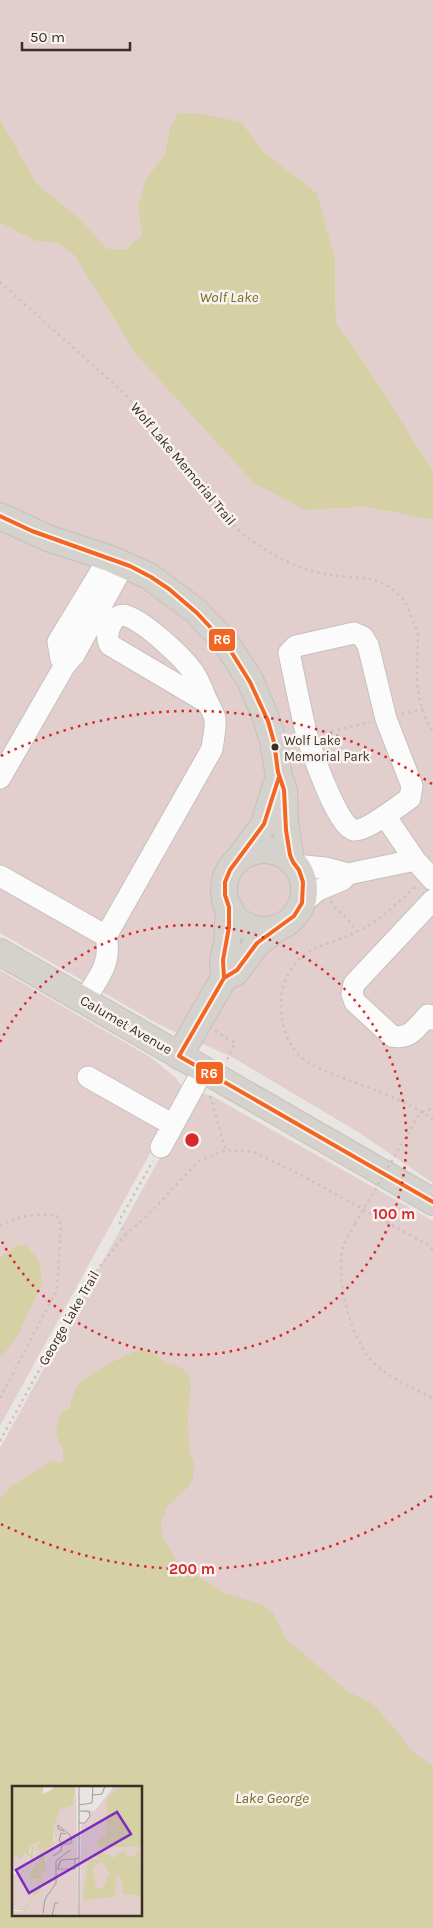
<svg xmlns="http://www.w3.org/2000/svg" width="433" height="1928" viewBox="0 0 433 1928" font-family="Karla,sans-serif">
	<rect width="100%" height="100%" fill="#e9e5e3"/>
	<!-- green -->
	<path fill="#e1cecd" fill-rule="evenodd" d="M0 0H433V471L365 364 336 323 335 258 317 193 266 154 241 122 169 131 165 153 145 181 138 205 142 235 127 249H108L78 217 37 184 0 119Z
		M0 223 35 241 58 242 75 256 135 353 305 510 367 507 433 520V1183L358 1132 232 1057 160 1025 0 933Z
		M0 970 150 1057 176 1078 182 1087V1095L0 1426Z
		M204 1094 212 1096 433 1221V1928H0V1448L184 1114 199 1097ZM14 1787H141V1914H14Z"/>
	<!-- water -->
	<path fill="#d6d0a5" fill-rule="evenodd" d="M178 113 200 114 241 122 266 154 317 193 335 258 336 323 365 364 433 471V520L367 507 305 510 254 483 135 353 75 256 58 243 35 241 0 223V119L37 184 78 217 108 249H127L142 235 138 205 145 181 165 153 169 131Z
		M18 1245H26L39 1261 42 1283 19 1333 7 1350 0 1356V1257Z
		M139 1350 150 1351 166 1363 182 1368 188 1375 191 1384 188 1414 189 1449 194 1464 193 1478 189 1486 167 1507 161 1523 163 1538 178 1563 224 1593 263 1605 273 1613 286 1639 347 1691 372 1703 400 1735 410 1750 433 1766V1928H0V1499L11 1486 46 1465 50 1461 54 1460 59 1464 63 1461V1448L59 1441 56 1431 58 1420 62 1412 70 1408C71 1402 72 1394 76 1389 85 1374 123 1356 139 1350ZM14 1787H141V1914H14Z"/>
	<g fill="none" stroke-linecap="round" stroke-linejoin="round">
		<defs>
			<path id="minor" d="M354 633 363 637 368 645 386 719 412 786 410 798C400 805 365 832 354 830 338 828 312 752 307 736 300 708 295 680 289 653L296 646Z
				M65 665 61 659 58 642 109 558
				M0 778 65 665 74 655 124 564
				M385 816 415 860
				M295 865 325 868 348 874 415 860 433 880
				M0 876 106 936C112 964 98 978 84 1001
				M433 900 354 984 352 994 355 1002 392 1036C410 1040 417 1027 428 1015L433 1019
				M301 904 318 890 342 880 348 874
				M106 936 212 749C213 740 216 728 215 719 214 714 211 709 209 705 204 695 200 682 194 673 182 656 146 623 127 616 113 611 103 635 110 645L208 703
				M88 1077 173 1125
				M161 1147 203 1070"/>
			<path id="major" d="M0 516 50 539 109 558 149 576 196 611 226 643 250 680 266 718 273 741 279 777 284 790 285 822 291 861
				M224 890a40 40 0 1 1 80 0a40 40 0 1 1-80 0Z
				M238 860 264 824 276 785
				M0 952 433 1202
				M224 978 223 960 227 944 229 907
				M179 1056 224 978 235 973 257 944 279 927"/>
		</defs>
		<!-- minor casing -->
		<use href="#minor" stroke="#c5c1bf" stroke-width="23"/>
		<!-- major casing -->
		<use href="#major" stroke="#c5c0bc" stroke-width="28"/>
		<!-- path -->
		<path stroke="#c9c3c0" stroke-width="2.5" stroke-dasharray="2.5 4" stroke-linecap="butt" d="M0 282 123 392 191 469 232 524 245 536 273 555 304 569 329 575 372 579 390 587 405 601 418 633 417 678 419 698 427 722 433 731
			M402 714 423 709
			M325 733 370 722
			M415 887C396 904 382 919 358 931 340 941 320 943 303 956 289 967 281 986 281 1003 281 1021 285 1039 297 1053 309 1066 328 1072 343 1078 374 1090 407 1100 433 1120
			M331 901C339 915 349 916 356 932
			M215 1031 235 1043 227 1060
			M210 1096 226 1150 254 1152 297 1173 430 1246 433 1250
			M422 1112 433 1108
			M414 1123 421 1112
			M355 1224C352 1230 347 1237 344 1244 334 1275 350 1340 374 1363 391 1379 412 1388 433 1398
			M0 1226C15 1217 40 1212 57 1216L61 1226 57 1290 0 1398
			M125 1235 146 1217 199 1161 226 1150
			M0 1441 89 1280 125 1235 119 1221 153 1161"/>
		<!-- minor -->
		<use href="#minor" stroke="#fcfbfb" stroke-width="21"/>
		<!-- major -->
		<use href="#major" stroke="#d5d1cd" stroke-width="26"/>
		<!-- path-bridge -->
		<path stroke="#c9c3c0" stroke-width="2.5" stroke-dasharray="2.5 4" stroke-linecap="butt" d="M355 1224 414 1123"/>
		<defs>
			<path id="bus-1" d="M0 516 32 531 130 566 151 577 169 589 197 613 227 645 250 682 268 721 274 742 278 772 284 790 286 830 290 855 293 862 299 870 303 882 302 903 294 916 257 943 237 970 224 978 179 1056 433 1202
				M224 978 223 960 229 927V907L225 895V882L230 870 264 824 279 777"/>
		</defs>
		<!-- bus-1 casing -->
		<use href="#bus-1" stroke="#f8f3f1" stroke-width="8"/>
		<!-- bus-1 -->
		<use href="#bus-1" stroke="#f26522" stroke-width="4"/>
	</g>
	<!-- distance rings -->
	<g fill="none" stroke="#d62828" stroke-width="2.5" stroke-dasharray="2.5 5">
		<path d="M0 1042A215 215 0 1 1 0 1238"/>
		<path d="M432 1496A429 429 0 0 1 1 1524M1 756A429 429 0 0 1 432 784"/>
	</g>
	<!-- markers -->
	<circle fill="#3b2e22" stroke="#f8f3f1" stroke-width="2" cx="275" cy="747" r="4.5"/>
	<g text-anchor="middle" dominant-baseline="central" stroke-width="5" stroke-linejoin="round" paint-order="stroke">
		<!-- bus labels -->
		<g font-size="13" fill="#3b2e22" stroke="#f8f3f1" text-anchor="start">
			<text x="284" y="740">Wolf Lake<tspan x="284" dy="16">Memorial Park</tspan></text>
		</g>
		<!-- street labels -->
		<g font-size="14" fill="#3b2e22" stroke="#f8f3f1">
			<text transform="translate(183 464) rotate(50)">Wolf Lake Memorial Trail</text>
			<text transform="translate(126 1025) rotate(30)">Calumet Avenue</text>
			<text transform="translate(69 1318) rotate(-60)">George Lake Trail</text>
		</g>
		<!-- water labels -->
		<g font-size="15" font-style="italic" fill="#746c1f" stroke="#f8f3f1">
			<text x="229" y="297">Wolf Lake</text>
			<text x="272" y="1798">Lake George</text>
		</g>
	</g>
	<!-- overview -->
	<g transform="translate(12 1786)">
		<rect width="130" height="130" fill="#e9e5e3"/>
		<path d="M64 0 66 128 0 130V125H14L21 110 30 104 29 95 35 75 31 65 43 54 41 45 48 22 57 20 63 13ZM102 0H130V130H68L69 39 73 37 79 28 69 25H83ZM29 55V70L17 88 20 94 27 93 26 99 13 123H0V90L6 87 1 84V70L13 66 17 73 23 66V62L19 63 16 69 17 61Z" fill="#e1cecd"/>
		<path d="M0 0H31V8L41 3 39 0H64L61 19 48 23 41 45 42 59 31 65 35 79 29 95 30 104 21 111 14 125 0 123H13L26 99 27 93 18 94 16 90 29 70 26 60 29 55 17 61V69L21 60 23 62 19 73 12 66 10 73 3 69 0 72ZM109 0H130V61H87L84 55 94 50 95 12ZM127 64 130 110 111 108 109 92 104 89 103 111 71 114 76 73 88 74 82 67 88 66 102 72 110 65H114V70H124L123 65ZM90 75 98 88 89 104 84 101 80 81Z" fill="#d6d0a5" fill-rule="evenodd"/>
		<path fill="none" stroke="#a39c96" stroke-width="1" d="M81 9 90 8 93 0M67 19 80 17 81 0M67 25H77L78 30 73 37H67M51 57 47 55 49 47 54 48M50 58H58L60 55 58 49 46 39V43L52 45M41 70 49 65 50 59M48 75 46 82 49 74 63 73M43 83H63V73L67 72M31 127 33 113 44 97V75L58 64M40 130 43 117H46M67 130V0"/>
		<path fill="#7b2cbf" fill-opacity="0.15" stroke="#7b2cbf" stroke-width="2.5" d="M105 26 119 48 17 107 4 84Z"/>
		<rect width="130" height="130" fill="none" stroke="#3b2e22" stroke-width="2.5"/>
	</g>
	<circle cx="192" cy="1140" r="8" fill="#d62828" stroke="#f8f3f1" stroke-width="2.5"/>
	<g font-size="15" text-anchor="middle" font-weight="bold" fill="#d62828" stroke="#f8f3f1" stroke-width="5" stroke-linejoin="round" paint-order="stroke">
		<text x="394" y="1219">100 m</text>
		<text x="192" y="1574">200 m</text>
	</g>
	<g stroke="#f8f3f1" stroke-width="2">
		<rect x="208" y="628" width="28" height="24" rx="5" fill="#f26522"/>
		<rect x="195" y="1061" width="29" height="24" rx="5" fill="#f26522"/>
	</g>
	<g font-size="14" text-anchor="middle" font-weight="bold" fill="#fff">
		<text x="222" y="644">R6</text>
		<text x="209" y="1078">R6</text>
	</g>
	<!-- scale -->
	<path d="M22 42v8h108v-8" fill="none" stroke="#3b2e22" stroke-width="2.5"/>
	<text x="30" y="42" font-size="15" fill="#3b2e22" stroke="#f8f3f1" stroke-width="4" paint-order="stroke">50 m</text>
</svg>
